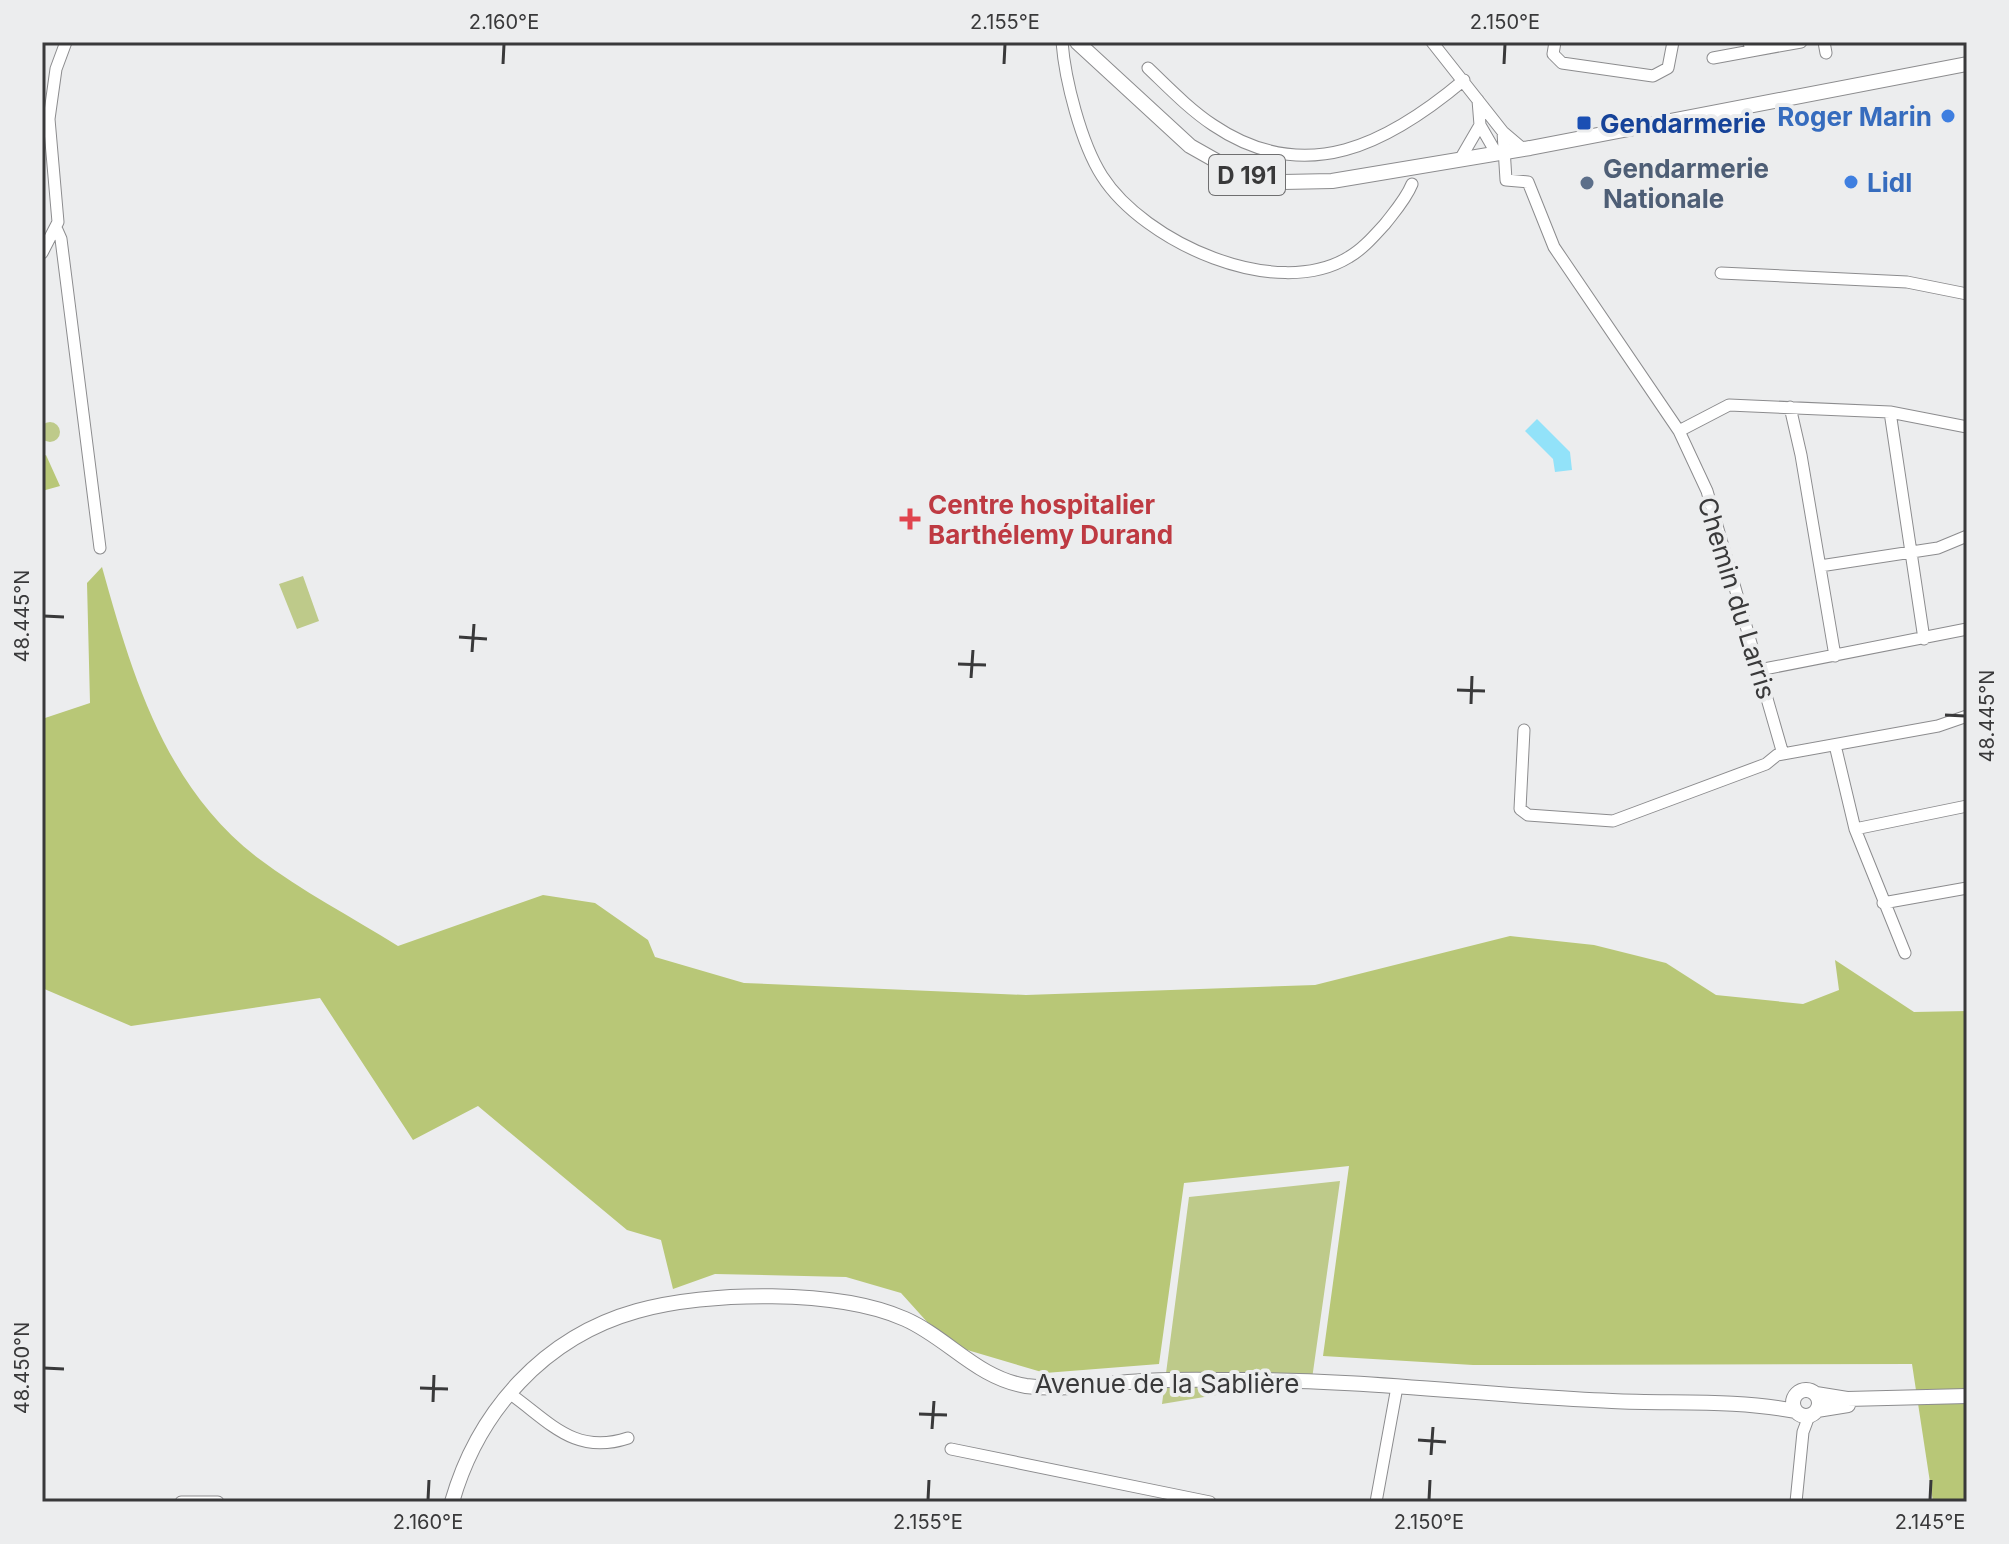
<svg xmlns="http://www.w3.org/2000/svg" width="2009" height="1544" viewBox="0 0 2009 1544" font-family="Inter,sans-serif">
	<rect width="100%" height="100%" fill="#ecedee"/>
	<!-- green -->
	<path fill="#beca8a" d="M40 432a10 10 0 1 1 20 0a10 10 0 1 1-20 0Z
		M303 576 319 621 297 629 279 584Z
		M1340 1181 1312 1379 1162 1404 1189 1197Z"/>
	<!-- forest -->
	<path fill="#b8c777" d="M46 455 60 486 42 491V457Z
		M102 567C132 675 165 787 258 858 301 891 352 917 398 946L543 895 595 903 648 940 655 957 744 983 1026 995 1315 985 1510 936 1594 945 1666 963 1716 995 1803 1004 1839 990 1835 960 1914 1012 1967 1011V1502H1933L1912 1364 1473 1365 1323 1356 1349 1166 1184 1183 1159 1364 1045 1373 947 1344 901 1293 846 1277 715 1274 673 1289 661 1240 627 1230 478 1106 413 1140 320 998 131 1026 42 988V719L90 703 87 583Z"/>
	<!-- water -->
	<path fill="#92e2f9" d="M1537 419 1570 452 1572 470 1555 472 1553 459 1525 431Z"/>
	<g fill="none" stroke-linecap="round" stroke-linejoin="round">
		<defs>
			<path id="minor" d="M1062 42C1065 80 1081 143 1102 176 1144 242 1276 302 1349 257 1363 249 1374 236 1385 224 1395 211 1406 199 1412 184
				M1432 42 1503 132 1523 149
				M1555 42 1553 54 1562 63 1653 76 1668 68 1673 42
				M1749 42 1751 51 1801 42
				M1824 42 1826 53
				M1713 58 1751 51
				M1148 68C1169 88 1189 109 1213 125 1306 188 1389 143 1464 80
				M1478 100 1480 125 1495 151
				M1503 132 1506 180 1528 182 1554 247 1679 431 1707 491 1783 754
				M1462 156 1480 125
				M57 230 61 239 100 548
				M42 253 58 222 49 119 56 69 66 42
				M1721 273 1907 282 1967 294
				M1790 407 1801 455 1835 656
				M1890 412 1924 639
				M1679 431 1729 405 1890 412 1967 427
				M1820 566 1938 548 1967 536
				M1759 670 1967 629
				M1524 730 1520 809 1528 815 1613 821 1766 764 1777 755 1938 726 1967 716
				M1835 745 1855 829 1905 953
				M1855 829 1967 806
				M1883 903 1967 888
				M509 1393C549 1421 574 1456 628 1438
				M951 1449 1210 1502
				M181 1502H218
				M1376 1502 1397 1387
				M1796 1502 1803 1432 1809 1416"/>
			<path id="major" d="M1077 42 1190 146 1236 172 1283 182 1332 181 1530 148 1967 64
				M1793 1403a13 13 0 1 1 26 0a13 13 0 1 1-26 0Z
				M1816 1394 1847 1399 1967 1396
				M1817 1410 1848 1405
				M452 1502C478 1411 544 1337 637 1311 707 1291 838 1289 905 1319 948 1338 977 1378 1026 1386 1064 1391 1105 1383 1143 1381 1175 1379 1207 1380 1238 1380 1363 1379 1487 1396 1612 1401 1673 1404 1734 1399 1795 1411"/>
		</defs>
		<!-- minor casing -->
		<use href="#minor" stroke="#8c8c8e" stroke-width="13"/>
		<!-- major casing -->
		<use href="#major" stroke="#8c8c8e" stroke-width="16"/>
		<!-- minor -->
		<use href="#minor" stroke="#fff" stroke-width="11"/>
		<!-- major -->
		<use href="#major" stroke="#fff" stroke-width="14"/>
	</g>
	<!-- ticks -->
	<path fill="none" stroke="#39393a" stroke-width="3" d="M503 64 504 44M1004 64 1005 44M1504 64 1505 44M44 616 64 617M459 637 487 639M472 652 474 624M958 664 986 665M971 678 973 650M1457 690 1485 691M1471 704 1472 676M1945 715 1965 716M44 1368 64 1369M420 1388 448 1389M433 1402 434 1375M919 1414 947 1415M932 1429 934 1401M1418 1440 1446 1442M1431 1455 1433 1427M428 1500 429 1480M928 1500 929 1480M1429 1500 1430 1480M1930 1500 1931 1480"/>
	<!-- markers -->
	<g fill="#3f7fe0" stroke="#ecedee" stroke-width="3">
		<circle cx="1948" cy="116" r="8"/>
		<circle cx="1851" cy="182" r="8"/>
	</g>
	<rect fill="#1a4fb4" stroke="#ecedee" stroke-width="3" x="1576" y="115" width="16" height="16" rx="4"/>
	<circle fill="#5c6f8a" stroke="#ecedee" stroke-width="3" cx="1587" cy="183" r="8"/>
	<path fill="#e0444e" stroke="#ecedee" stroke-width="3" d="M906 507h8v8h8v8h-8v8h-8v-8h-8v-8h8z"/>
	<g text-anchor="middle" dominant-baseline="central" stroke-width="8" stroke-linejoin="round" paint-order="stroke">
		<!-- shield labels -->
		<rect fill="#ecedee" stroke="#6f6f70" stroke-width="2" x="1209" y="155" width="76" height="40" rx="6"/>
		<g font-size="24" font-weight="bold" fill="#39393a">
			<text x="1247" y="175">D 191</text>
		</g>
		<!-- shop labels -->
		<g font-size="26" font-weight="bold" fill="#366cbe" stroke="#ecedee" text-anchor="end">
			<text x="1932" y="116">Roger Marin</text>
			<text x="1867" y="182" text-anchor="start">Lidl</text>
		</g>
		<!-- transit labels -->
		<g font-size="26" font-weight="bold" fill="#164399" stroke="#ecedee" text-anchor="start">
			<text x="1600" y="123">Gendarmerie</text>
		</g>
		<!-- service labels -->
		<g font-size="26" font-weight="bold" fill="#4e5e75" stroke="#ecedee" text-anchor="start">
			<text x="1603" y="168">Gendarmerie<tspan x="1603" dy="30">Nationale</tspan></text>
		</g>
		<!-- health labels -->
		<g font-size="26" font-weight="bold" fill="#be3a42" stroke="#ecedee" text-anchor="start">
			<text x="928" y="504">Centre hospitalier<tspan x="928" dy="30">Barthélemy Durand</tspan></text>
		</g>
		<!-- street labels -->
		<g font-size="26" fill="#39393a" stroke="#ecedee">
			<text transform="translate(1737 598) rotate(73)">Chemin du Larris</text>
			<text x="1167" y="1383">Avenue de la Sablière</text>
		</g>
	</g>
	<!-- border -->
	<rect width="2009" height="1544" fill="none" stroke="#ecedee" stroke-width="88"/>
	<rect x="44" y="44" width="1921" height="1456" fill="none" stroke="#39393a" stroke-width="3"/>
	<g font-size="20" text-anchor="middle" fill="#39393a">
		<text x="504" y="29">2.160°E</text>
		<text x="1005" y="29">2.155°E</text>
		<text x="1505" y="29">2.150°E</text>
		<text transform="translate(22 616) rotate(-90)" y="7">48.445°N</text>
		<text transform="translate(1987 716) rotate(-90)" y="7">48.445°N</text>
		<text transform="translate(22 1368) rotate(-90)" y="7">48.450°N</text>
		<text x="428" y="1529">2.160°E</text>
		<text x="928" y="1529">2.155°E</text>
		<text x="1429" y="1529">2.150°E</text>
		<text x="1930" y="1529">2.145°E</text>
	</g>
</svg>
